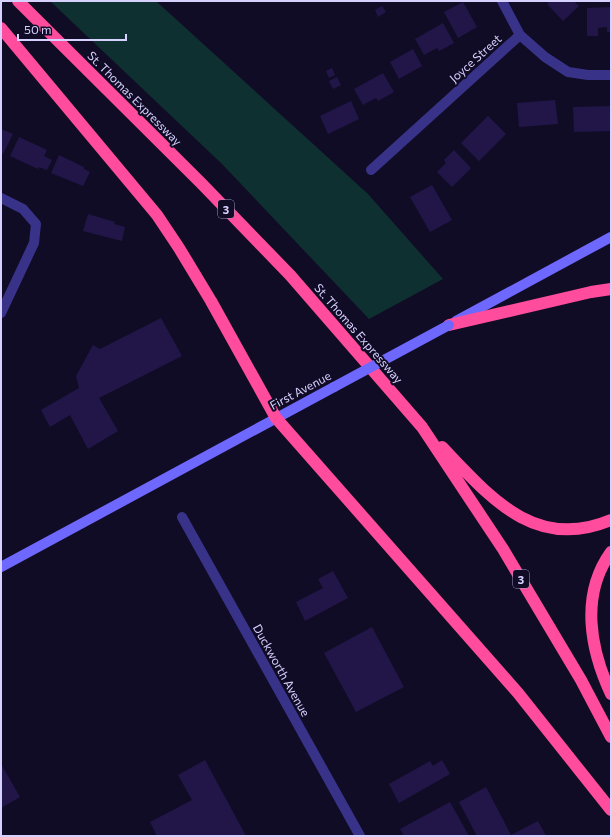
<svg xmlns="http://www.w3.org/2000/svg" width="612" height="837" viewBox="0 0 612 837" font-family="Commissioner,sans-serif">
	<rect width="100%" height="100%" fill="#110c26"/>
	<!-- green -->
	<path fill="#0f3030" d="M50 1H156L368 194 443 279 369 319 222 164Z"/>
	<!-- building -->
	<path fill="#221648" d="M550 1H574L579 6 563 21 547 4Z
		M463 2 477 27 458 38 444 12Z
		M382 6 386 12 378 17 375 10Z
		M611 7V32H607V27L598 28V36H587V8Z
		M443 23 454 43 439 51 437 48 424 55 415 39Z
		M413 49 422 66 399 79 390 62Z
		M332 68 335 75 329 78 326 71Z
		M383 73 394 92 378 101 376 98 363 105 354 89Z
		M337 77 341 85 333 89 329 81Z
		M555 100 558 124 519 127 517 103Z
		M351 101 359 119 328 134 320 116Z
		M611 106V131L574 132 573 107Z
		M488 116 506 134 479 161 461 143Z
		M1 129 13 134 3 154 1 153Z
		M19 137 47 150 44 156 52 160 47 170 39 167 38 169 10 156Z
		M454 150 471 168 452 187 437 172 446 163 444 160Z
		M59 155 84 167V169L90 172 83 186 51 173Z
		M432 185 452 220 430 232 410 197Z
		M88 214 115 222 114 224 125 227 122 241 83 231Z
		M161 318 182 356 99 398 118 431 88 449 70 415 50 427 41 410 79 388 76 376 93 345 100 349Z
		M333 571 348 598 305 621 296 602 323 588 318 579Z
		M372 627 404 687 356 712 324 653Z
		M205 760 246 836H157L150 822 192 800 178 775Z
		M442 760 450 774 399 803 389 784 430 761 433 766Z
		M1 764 20 797 1 808Z
		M486 787 511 835 538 821 546 836H477L459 802Z
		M450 802 469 836H404L400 829Z"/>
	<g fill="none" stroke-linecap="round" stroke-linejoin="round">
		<!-- minor -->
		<path stroke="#383389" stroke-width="10" d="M502 1 520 35 545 57 568 72 588 75H611
			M371 170 520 35
			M1 198 23 209 36 224 34 243 1 313
			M182 517 360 836"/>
		<!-- secondary -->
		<path stroke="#6f68ff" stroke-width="10" d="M456 321 611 237
			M1 567 334 387"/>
		<!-- motorway -->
		<path stroke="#ff4c9d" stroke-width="12" d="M18 1 201 183 290 275 422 427 503 549 581 680 611 737
			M1 28 157 215 179 248 211 301 276 418 518 693 611 810
			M449 325 591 292 611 289
			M442 447C490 497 535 552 611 520
			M611 552C580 595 590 649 611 694"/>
		<!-- secondary-bridge -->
		<path stroke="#6f68ff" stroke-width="10" d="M334 387 449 325"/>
	</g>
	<g text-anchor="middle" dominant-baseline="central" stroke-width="4" stroke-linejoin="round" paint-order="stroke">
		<!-- shield labels -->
		<g fill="#110c26" stroke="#9c96be" stroke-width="1">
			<rect x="218" y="200" width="16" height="18" rx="3"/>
			<rect x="513" y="570" width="16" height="18" rx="3"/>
		</g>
		<g font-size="11" font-weight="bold" fill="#d7d1ff">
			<text x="226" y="209">3</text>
			<text x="521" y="579">3</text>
		</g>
		<!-- street labels -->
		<g font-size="12" fill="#d7d1ff" stroke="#110c26">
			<text transform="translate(475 58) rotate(-42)">Joyce Street</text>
			<text transform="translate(135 98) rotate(45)">St. Thomas Expressway</text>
			<text transform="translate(359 333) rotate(49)">St. Thomas Expressway</text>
			<text transform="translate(300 390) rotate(-28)">First Avenue</text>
			<text transform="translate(282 670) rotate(61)">Duckworth Avenue</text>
		</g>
	</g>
	<!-- border -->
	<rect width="612" height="837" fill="none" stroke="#d7d1ff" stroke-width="4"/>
	<!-- scale -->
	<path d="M18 34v6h108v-6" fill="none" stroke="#d7d1ff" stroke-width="2"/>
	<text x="24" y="34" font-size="12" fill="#d7d1ff" stroke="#110c26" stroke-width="3" paint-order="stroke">50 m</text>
</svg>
